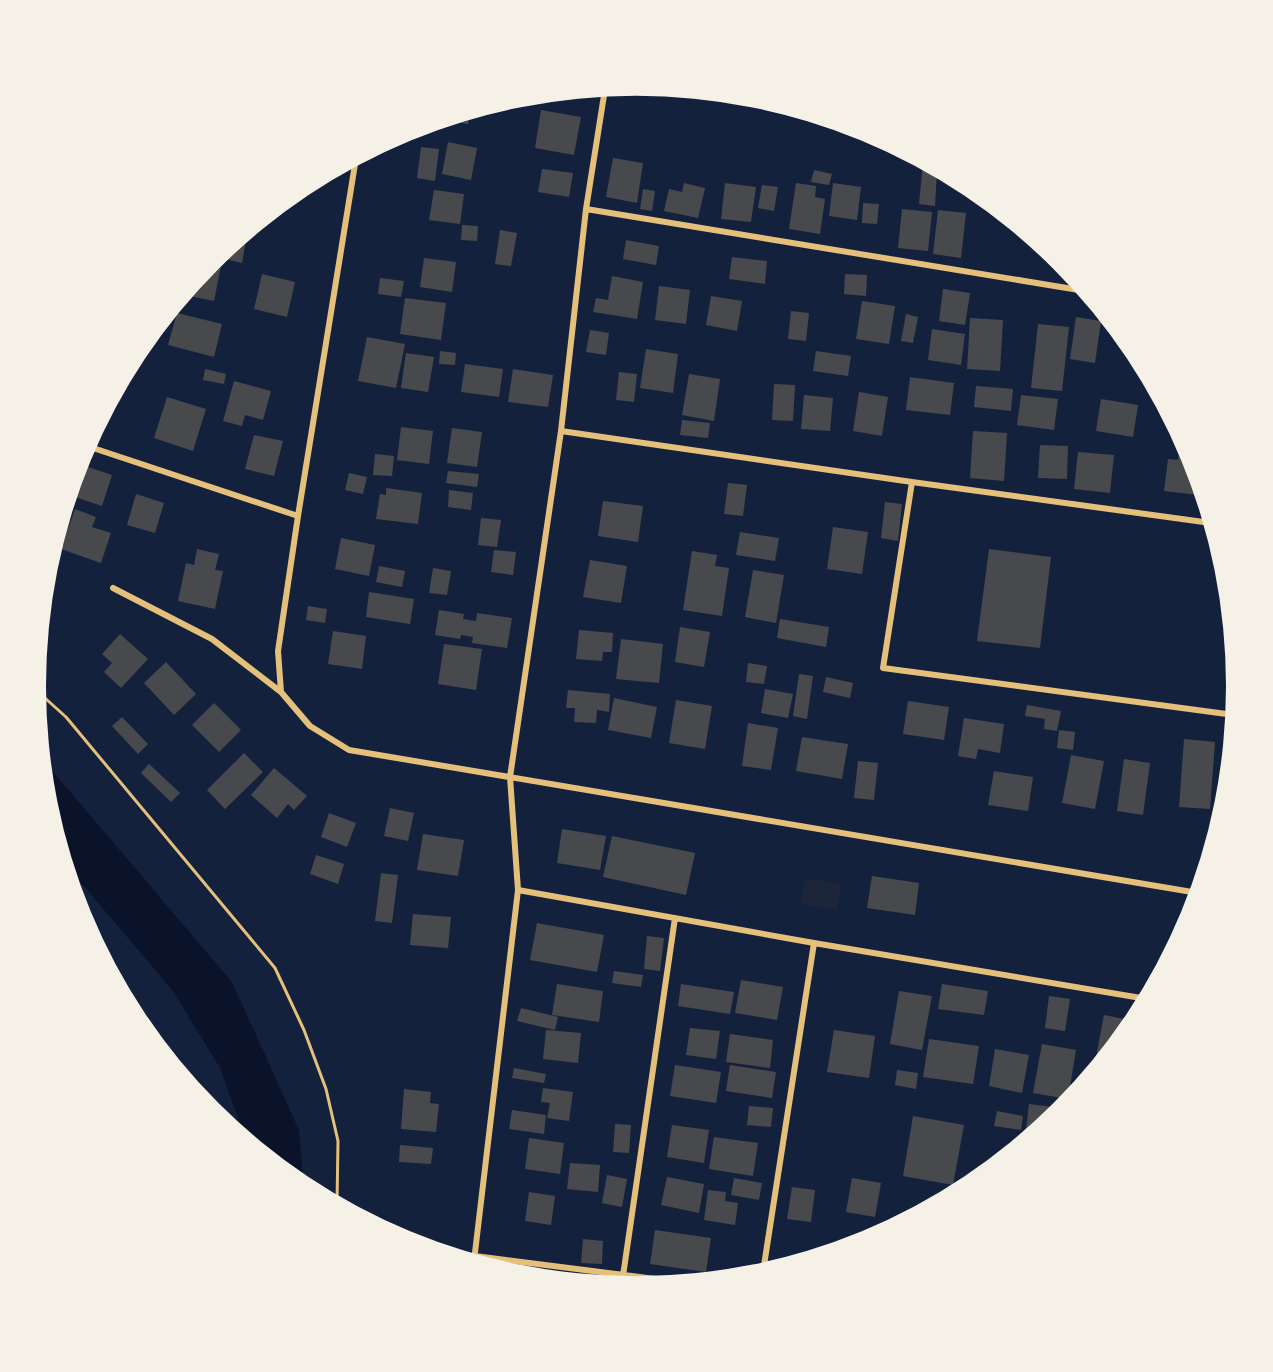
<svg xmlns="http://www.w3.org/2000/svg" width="1273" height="1372" viewBox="0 0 1273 1372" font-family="'Sofia Sans Condensed',sans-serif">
	<rect width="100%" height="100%" fill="#14213d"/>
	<!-- green -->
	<path fill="#1d2539" d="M805 878 841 884 837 910 801 904Z"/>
	<!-- water -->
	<path fill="#0b132b" d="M43 760 232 982 299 1130 304 1186 245 1138 220 1068 173 991 66 865 47 803Z"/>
	<!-- building -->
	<path fill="#48494c" d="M541 110 581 117 574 155 535 148Z
		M470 112 468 124 444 120Z
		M448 142 477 148 471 180 442 174Z
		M421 147 439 149 435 181 417 178Z
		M613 158 643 163 637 203 606 197Z
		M923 162 937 169 935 206 919 204Z
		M542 169 573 173 569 197 538 192Z
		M814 170 832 174 829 185 811 182Z
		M684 183 705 188 698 218 664 211 669 189 682 192Z
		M725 183 756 187 751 222 721 219Z
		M796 183 816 186 815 197 825 199 820 234 789 229Z
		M833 183 861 187 857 220 829 216Z
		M762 185 778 187 774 211 758 208Z
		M643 189 655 191 652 211 640 209Z
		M434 190 464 194 460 224 429 220Z
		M863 203 879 204 877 224 862 223Z
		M902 209 932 212 928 251 898 248Z
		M938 210 966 213 961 258 933 254Z
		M462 225 478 226 477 241 461 240Z
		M500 230 517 233 511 266 495 264Z
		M240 239 246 240 242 263 225 259 227 249Z
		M626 240 659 246 656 265 623 259Z
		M224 251 214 301 184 295 212 261Z
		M732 257 767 261 765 284 729 279Z
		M424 258 456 262 452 292 420 287Z
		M262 274 295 282 287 317 254 309Z
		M845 274 867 275 866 296 844 294Z
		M612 276 643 282 637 319 593 312 596 298 608 300Z
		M380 278 404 281 401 297 378 294Z
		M659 286 690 290 686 324 655 320Z
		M943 289 970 293 965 325 939 321Z
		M711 296 742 301 737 331 706 325Z
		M405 298 446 303 441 340 400 334Z
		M862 301 895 306 889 344 856 339Z
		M791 311 809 313 806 341 788 339Z
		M177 313 222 324 214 357 168 345Z
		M906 314 918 317 913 343 901 341Z
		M1076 317 1101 321 1095 363 1070 359Z
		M970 318 1003 320 1000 371 967 369Z
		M1038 324 1069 327 1062 391 1031 388Z
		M932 329 965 334 961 365 928 360Z
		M590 330 609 333 606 355 586 352Z
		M367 337 405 344 396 388 358 381Z
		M646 349 678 354 673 393 640 388Z
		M440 351 456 353 455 365 439 364Z
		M816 351 851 356 848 376 813 371Z
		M406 353 434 357 428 392 401 388Z
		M465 364 503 369 499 397 461 392Z
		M130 366 125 387 120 385 124 376Z
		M205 369 226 374 224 384 203 380Z
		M513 369 553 375 548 407 508 402Z
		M619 372 637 374 634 402 616 400Z
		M689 374 720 379 714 421 682 415Z
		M910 377 954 383 950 415 906 410Z
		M234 381 271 391 263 420 245 415 242 426 223 421Z
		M774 384 795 385 793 421 772 420Z
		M976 386 1013 389 1011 411 974 407Z
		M859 392 888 397 882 436 853 431Z
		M804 395 833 398 830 431 801 429Z
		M1021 395 1058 399 1054 430 1017 425Z
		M167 397 206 409 193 451 154 438Z
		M1101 399 1138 405 1133 437 1096 431Z
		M682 420 710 423 708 438 680 435Z
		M401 427 433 431 429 464 397 460Z
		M452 428 482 432 477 467 447 463Z
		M973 431 1007 433 1004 481 970 478Z
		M254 435 283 441 274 476 245 469Z
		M1040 445 1068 446 1067 479 1038 478Z
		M1078 452 1114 455 1110 493 1074 489Z
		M1179 452 1190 454 1191 457V472L1196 473 1199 483 1198 495 1164 491 1168 459 1178 460Z
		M375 454 394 456 392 476 373 475Z
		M85 466 112 475 102 506 75 497Z
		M448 471 479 474 477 487 446 483Z
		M349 473 367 477 363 494 345 490Z
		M728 483 747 485 743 516 724 514Z
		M386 488 422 493 418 524 376 519 380 494 386 495Z
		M449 490 473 493 471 510 448 507Z
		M136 494 164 503 155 533 127 525Z
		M603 501 643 506 638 542 598 536Z
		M885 502 902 504 898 541 881 538Z
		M75 509 96 517 92 527 111 533 101 563 61 549Z
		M481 518 501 520 497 547 478 545Z
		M833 527 868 532 862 574 827 569Z
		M740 532 779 538 775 561 736 555Z
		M341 538 375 545 369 576 335 569Z
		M197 549 219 554 215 570 223 571 215 609 178 601 186 563 194 565Z
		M989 549 1051 557 1040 648 977 641Z
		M494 550 516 552 513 575 491 572Z
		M692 551 717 555 715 566 729 568 722 616 683 610Z
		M590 560 627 566 621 603 583 597Z
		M379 566 405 571 402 587 376 582Z
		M433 568 451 571 447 595 429 593Z
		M753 570 784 575 776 623 745 617Z
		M46 582 52 585 45 601H44Z
		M369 592 414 599 410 624 366 617Z
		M308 606 327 609 325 623 306 620Z
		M439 610 464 614 463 619 476 621 477 613 512 618 507 648 472 643 473 637 461 635 460 639 435 635Z
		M780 619 829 627 826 647 777 638Z
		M680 627 710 632 704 667 675 662Z
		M579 630 613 633 612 652H603L602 661 576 659Z
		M333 631 366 636 362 669 328 664Z
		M120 634 148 659 121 688 104 672 112 663 102 654Z
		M621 639 663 644 659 683 616 679Z
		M444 644 482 649 476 690 438 684Z
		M166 662 196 694 174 715 144 683Z
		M748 663 767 666 764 684 746 682Z
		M799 674 813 676 807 719 793 716Z
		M826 677 853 683 850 698 823 692Z
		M765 689 793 694 788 718 761 713Z
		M568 690 610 694 609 712 597 710 596 723 574 722 575 708H566Z
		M614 698 657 707 651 738 608 730Z
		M676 700 712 706 705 749 669 743Z
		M908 701 949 707 944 740 903 734Z
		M214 703 241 730 219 752 192 725Z
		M1027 705 1061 711 1057 731 1044 729 1045 719 1025 716Z
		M122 717 148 744 138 754 112 726Z
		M964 718 1004 724 1000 753 978 749 976 759 958 756Z
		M748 723 778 728 771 770 742 766Z
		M1059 730 1075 732 1073 750 1057 748Z
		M802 737 848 744 842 779 796 771Z
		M1184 739 1215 742 1210 809 1179 807Z
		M244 753 263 772 225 809 207 790Z
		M1071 755 1104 761 1095 809 1062 803Z
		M1124 759 1150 763 1143 815 1117 811Z
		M858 761 878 763 874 800 854 798Z
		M149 764 180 793 171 802 141 773Z
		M274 768 307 796 294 810 288 804 277 818 251 795Z
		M994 771 1033 777 1028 811 988 805Z
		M390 808 414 813 408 841 384 836Z
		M329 813 356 823 347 847 321 837Z
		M562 829 606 836 600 870 557 863Z
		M423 834 464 840 458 876 417 870Z
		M612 836 695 853 686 895 603 877Z
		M316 855 344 864 338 884 310 874Z
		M381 873 398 875 392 923 375 921Z
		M872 876 919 883 915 915 867 908Z
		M413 914 451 917 448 948 410 945Z
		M537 923 604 935 597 972 530 960Z
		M647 936 664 938 660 971 644 969Z
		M614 971 643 975 641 987 612 983Z
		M741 980 783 987 777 1020 735 1013Z
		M557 984 603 991 599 1022 552 1015Z
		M681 984 734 992 730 1014 678 1006Z
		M942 984 988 991 984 1015 938 1009Z
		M899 991 932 996 922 1050 890 1044Z
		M1049 996 1070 999 1065 1031 1045 1028Z
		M521 1008 558 1017 555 1030 517 1021Z
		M1104 1015 1135 1021 1104 1058 1096 1057Z
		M690 1028 720 1031 716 1059 686 1055Z
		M546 1030 581 1033 578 1063 543 1059Z
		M834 1030 875 1036 869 1078 827 1072Z
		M730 1034 773 1040 770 1068 726 1062Z
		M929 1039 979 1046 973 1084 923 1077Z
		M1042 1044 1076 1050 1068 1099 1033 1093Z
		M995 1049 1029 1055 1022 1093 989 1086Z
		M675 1065 721 1072 716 1103 670 1096Z
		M730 1065 776 1072 772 1098 726 1091Z
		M514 1068 546 1074 544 1083 512 1078Z
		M897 1070 918 1073 916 1089 895 1085Z
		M543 1088 573 1092 569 1121 547 1118 550 1103 541 1102Z
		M404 1089 431 1092 430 1103 439 1104 436 1132 401 1129Z
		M1029 1104 1054 1107 1053 1118 1036 1131 1026 1130Z
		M749 1106 773 1108 771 1127 747 1125Z
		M512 1110 546 1115 544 1134 509 1129Z
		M997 1111 1023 1116 1021 1130 994 1126Z
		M913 1116 964 1125 953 1185 903 1176Z
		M615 1124 631 1125 629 1153 613 1152Z
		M672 1125 709 1130 704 1163 667 1157Z
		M714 1137 758 1143 753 1176 709 1169Z
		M529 1138 564 1143 560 1174 525 1169Z
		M400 1145 433 1148 431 1164 399 1162Z
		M570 1163 600 1165 598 1192 567 1189Z
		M607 1175 627 1179 622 1207 602 1203Z
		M667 1177 704 1184 699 1213 661 1205Z
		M734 1178 762 1183 759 1200 731 1195Z
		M852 1178 881 1183 875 1217 846 1212Z
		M792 1187 815 1190 811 1222 787 1219Z
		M708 1190 726 1192 725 1201 738 1203 735 1225 704 1220Z
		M529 1192 555 1196 551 1225 525 1221Z
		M655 1230 711 1238 706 1272 650 1264Z
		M583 1239 603 1241 602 1264 581 1263Z"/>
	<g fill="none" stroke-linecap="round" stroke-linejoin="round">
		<!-- path -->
		<path stroke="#e5c07b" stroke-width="3" d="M36 690 66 717 275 968 304 1030 326 1089 338 1141 337 1204"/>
		<!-- minor -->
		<path stroke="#e5c07b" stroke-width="6" d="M723 94 783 106
			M586 209 1085 291
			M561 431 912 482 1211 523
			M87 446 298 516
			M912 482 883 668 1234 715
			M113 588 212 639 281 692 310 726 349 750 1198 893
			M281 692 278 651 298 516 356 158
			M518 890 814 943 1147 999
			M475 1256 679 1282
			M474 1261 518 890 510 777 561 431 586 209 605 89
			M763 1272 814 943
			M623 1276 675 918"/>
	</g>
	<!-- crop -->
	<path d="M0 0H1273V1372H0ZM46 686a590 590 0 1 1 1180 0a590 590 0 1 1-1180 0Z" fill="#f6f1e7" fill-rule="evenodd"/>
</svg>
